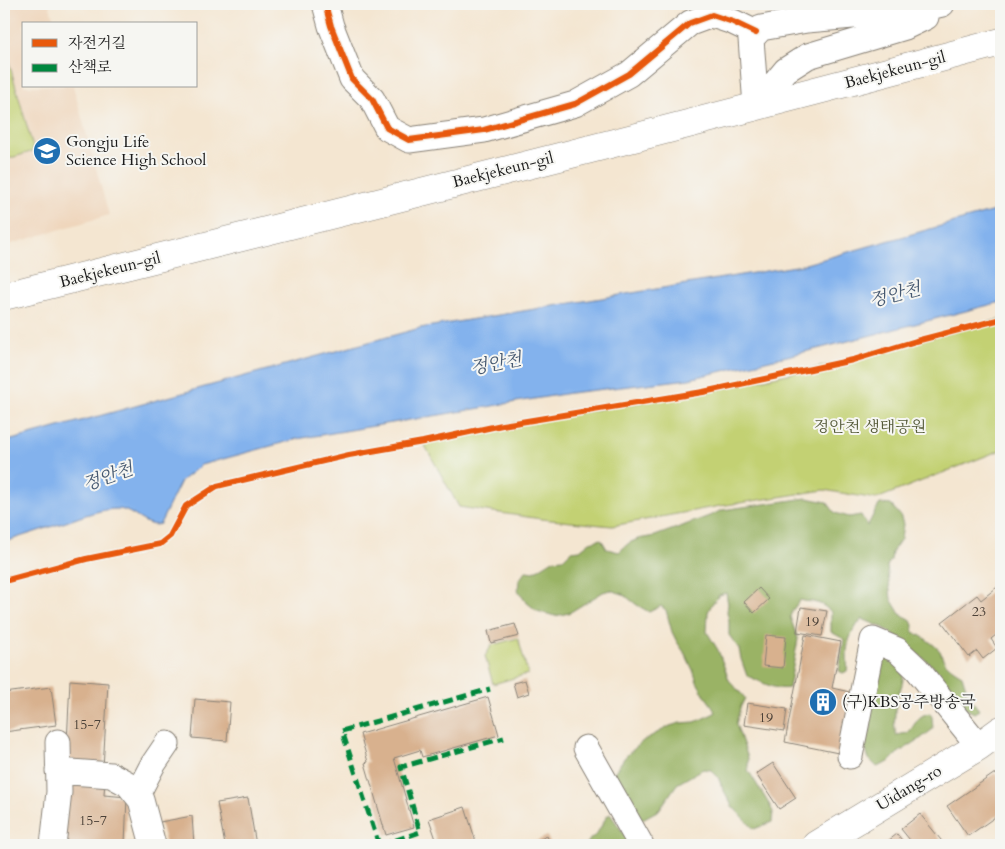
<svg xmlns="http://www.w3.org/2000/svg" width="1005" height="849" viewBox="0 0 1005 849" font-family="Cardo,'Noto Serif KR',serif">
	<rect width="100%" height="100%" fill="#f6f6f2"/>
	<filter id="ink" filterUnits="userSpaceOnUse"><feTurbulence type="fractalNoise" baseFrequency=".02" numOctaves="2"/><feDisplacementMap in="SourceGraphic" scale="10" xChannelSelector="R" yChannelSelector="G"/><feConvolveMatrix kernelMatrix="1 2 1 2 8 2 1 2 1" color-interpolation-filters="sRGB"/></filter>
	<filter id="wash" filterUnits="userSpaceOnUse"><feTurbulence type="fractalNoise" baseFrequency=".0096" numOctaves="4" result="noise"/><feDisplacementMap in="SourceGraphic" scale="20" xChannelSelector="R" yChannelSelector="G"/><feGaussianBlur stdDeviation="1.12" result="paint"/><feColorMatrix in="noise" values="0 0 0 0 0 0 0 0 0 0 0 0 0 0 0 0 0 1.4 0 .05"/><feComposite in="paint" operator="in"/></filter>
	<g filter="url(#wash)">
		<rect width="100%" height="100%" fill="#f4e6d1"/>
		<!-- built -->
		<path fill="#efd6bc" d="M4 4H49L55 24H24V86H73L109 215 4 246Z"/>
		<!-- green -->
		<path fill="#c3d173" stroke="#707648" d="M4 45 34 151 4 160Z
			M1001 319V450L876 499 824 490 720 506 612 526 541 519 459 507 423 442 502 425 703 392 853 360 916 341Z
			M518 638 528 674 493 684 485 656 492 645Z"/>
		<!-- forest -->
		<path fill="#9ab365" stroke="#5b6840" d="M807 498 827 502 835 513 849 517 861 515 867 526C872 519 874 511 880 504L891 505 900 515 903 524 901 539 892 552 891 560 887 566 891 599 900 614 910 619 913 625V632C921 635 935 645 940 651 942 655 941 655 943 659 947 666 955 671 962 675L966 688 967 694 979 710 974 713 966 709 938 671 923 658 884 628 862 619C853 629 847 640 847 654 847 660 848 665 847 671L843 673 839 671 844 639 831 632V612C827 608 822 604 817 603 811 601 806 602 800 600L792 611 790 617 798 639 789 688C774 691 761 681 747 676L741 659 739 649 729 635V620L727 612 728 604 726 593 719 595 712 604 708 612 707 632 718 650 729 680 745 698 740 708 736 724 748 758V770L769 804 773 812 772 822 754 829 732 806 722 787 718 777 711 770 703 769 677 784 659 810 635 823 613 774 625 757 644 740 670 726 680 723 695 722 715 713 713 707 705 696 697 682 693 670 684 652 677 642 672 632 666 610 661 606 649 612 637 605 623 594 610 590 603 592 569 613 555 616 537 611 525 601 518 590 519 580 526 571 534 572 553 560 563 559 571 551 580 550 590 542 601 539 607 549 619 552 629 543 638 539 655 536 712 515 722 510Z
			M884 656 902 669C905 682 901 685 898 697 895 709 893 723 896 735L908 733C916 724 917 715 930 713L932 717 933 729 920 739 898 753 889 762 877 767 869 759 864 746 871 727 869 714 875 694 876 684 875 663Z
			M610 814 632 845H586L591 838 596 835 607 816Z"/>
		<!-- water -->
		<path fill="#83b2ed" stroke="#506784" d="M1001 209V302L821 348 689 379 570 393 297 439 201 465 181 481 160 524C146 529 134 510 118 509 100 509 83 516 66 522 45 529 25 535 4 542V442L420 328 802 265Z"/>
		<g id="blocks">
			<!-- building -->
			<path fill="#d8b18e" d="M1001 584V631L991 639 997 648 983 659 977 651 969 657 942 622 977 595 981 600Z
				M759 588 769 599 754 613 744 602Z
				M801 607 827 611 822 636 797 632Z
				M515 624 519 636 491 643 488 631Z
				M766 635 786 637 783 668 763 666Z
				M805 635 841 642 832 688 854 693 843 754 785 742Z
				M70 680 108 683 103 768 66 766Z
				M525 680 529 693 517 697 513 683Z
				M51 687 56 725 4 732V693Z
				M488 697 499 735 422 757 420 750 394 758 414 827 386 835 365 763 368 762 360 734Z
				M195 699 230 702 227 741 192 738Z
				M747 703 787 709 784 731 744 725Z
				M773 763 796 798 779 809 756 774Z
				M1001 771V813L968 836 947 806 995 773 996 775Z
				M63 776 105 779 104 795 127 797 125 843 141 844 140 845H59Z
				M248 798 256 845H225L217 803Z
				M465 807 477 845H438L429 819Z
				M920 814 945 845H914L901 829Z
				M192 816 194 845H166L160 822Z
				M897 834 906 845H883Z
				M547 836 551 845H528Z"/>
		</g>
	</g>
	<g filter="url(#ink)">
		<use href="#blocks" fill-opacity="0" stroke="#888176" stroke-width="1"/>
		<g fill="none" stroke-linecap="round" stroke-linejoin="round">
			<defs>
				<path id="minor" d="M325 4 331 26 352 79 372 99 387 128 409 140 484 130 575 104 629 74 690 23 712 15 733 22 756 33
					M756 106 751 39 761 28 807 20 911 11 942 4
					M756 106 786 70 808 56 905 27 926 17
					M586 748 641 845
					M850 756 873 640 897 650 917 669 979 746
					M58 771 111 775 128 784 141 800 153 845
					M137 795 152 766 167 744
					M53 845 59 792 58 742"/>
				<path id="major" d="M4 296C337 214 670 130 1001 42
					M816 845 979 746 1001 730"/>
			</defs>
			<!-- minor casing -->
			<use href="#minor" stroke="#888176" stroke-width="27"/>
			<!-- major casing -->
			<use href="#major" stroke="#888176" stroke-width="29"/>
			<!-- minor -->
			<use href="#minor" stroke="#fff" stroke-width="25"/>
			<!-- major -->
			<use href="#major" stroke="#fff" stroke-width="28"/>
			<!-- quiet -->
			<path stroke="#00873e" stroke-width="5" stroke-dasharray="10 5" stroke-linecap="butt" d="M379 845 342 731 490 689
				M381 845 420 832 401 767 504 738"/>
			<defs>
				<path id="cycleway" d="M325 4 331 26 352 79 372 99 387 128 409 140 484 130 575 104 629 74 690 23 712 15 733 22 756 33
					M4 581 86 559 160 544 170 536 186 506 217 486 349 455 423 442 502 425 703 392 853 360 916 341 1001 319"/>
			</defs>
			<!-- cycleway casing -->
			<use href="#cycleway" stroke="#f6f6f2" stroke-width="9"/>
			<!-- cycleway -->
			<use href="#cycleway" stroke="#e8590c" stroke-width="6"/>
		</g>
	</g>
	<!-- icons -->
	<defs>
		<symbol id="school-disc" viewBox="-11 -11 22 22"><circle r="9.5" fill="#1f6fb2" stroke="#f6f6f2"/><path d="M0-5L7-2L0 1L-7-2ZM-4 1L0 2.5L4 1V4Q0 6-4 4Z" fill="#fff"/></symbol>
		<symbol id="building-disc" viewBox="-11 -11 22 22"><circle r="9.5" fill="#1f6fb2" stroke="#f6f6f2"/><path d="M-4-6H4V6H1V3H-1V6H-4ZM-2.5-4.3h1.7v1.8h-1.7ZM.8-4.3h1.7v1.8H.8ZM-2.5-1h1.7V.8h-1.7ZM.8-1h1.7V.8H.8Z" fill="#fff"/></symbol>
	</defs>
	<g fill-rule="evenodd">
		<use href="#school-disc" x="31" y="135" width="32" height="32"/>
		<use href="#building-disc" x="807" y="686" width="32" height="32"/>
	</g>
	<g text-anchor="middle" dominant-baseline="central" stroke-width="4" stroke-linejoin="round" paint-order="stroke">
		<!-- number labels -->
		<g font-size="14" fill="#4b4138">
			<text x="979" y="611">23</text>
			<text x="812" y="621">19</text>
			<text x="766" y="717">19</text>
			<text x="87" y="724">15-7</text>
			<text x="93" y="820">15-7</text>
		</g>
		<!-- street labels -->
		<g font-size="16" fill="#1c1c1c" stroke="#f6f6f2">
			<text transform="translate(895 70) rotate(-15)">Baekjekeun-gil</text>
			<text transform="translate(503 170) rotate(-14)">Baekjekeun-gil</text>
			<text transform="translate(110 270) rotate(-14)">Baekjekeun-gil</text>
			<text transform="translate(909 788) rotate(-31)">Uidang-ro</text>
		</g>
		<!-- poi labels -->
		<g font-size="16" fill="#1c1c1c" stroke="#f6f6f2" text-anchor="start">
			<text x="66" y="142">Gongju Life<tspan x="66" dy="18">Science High School</tspan></text>
			<text x="842" y="702">(구)KBS공주방송국</text>
		</g>
		<!-- park labels -->
		<g font-size="16" fill="#565b3a" stroke="#f6f6f2">
			<text x="870" y="427">정안천 생태공원</text>
		</g>
		<!-- water labels -->
		<g font-size="18" font-style="italic" fill="#455870" stroke="#f6f6f2">
			<text transform="translate(895 295) rotate(-14)">정안천</text>
			<text transform="translate(496 364) rotate(-11)">정안천</text>
			<text transform="translate(108 477) rotate(-19)">정안천</text>
		</g>
	</g>
	<!-- margin -->
	<rect width="1005" height="849" fill="none" stroke="#f6f6f2" stroke-width="20"/>
	<!-- legend -->
	<rect x="22" y="22" width="175" height="65" fill="#f6f6f2" stroke="#9f9f9c"/>
	<rect x="32" y="39" width="25" height="8" fill="#e8590c" stroke="#9f9f9c"/>
	<text x="68" y="48" font-size="15" fill="#1c1c1c">자전거길</text>
	<rect x="32" y="64" width="25" height="8" fill="#00873e" stroke="#9f9f9c"/>
	<text x="68" y="72" font-size="15" fill="#1c1c1c">산책로</text>
</svg>
